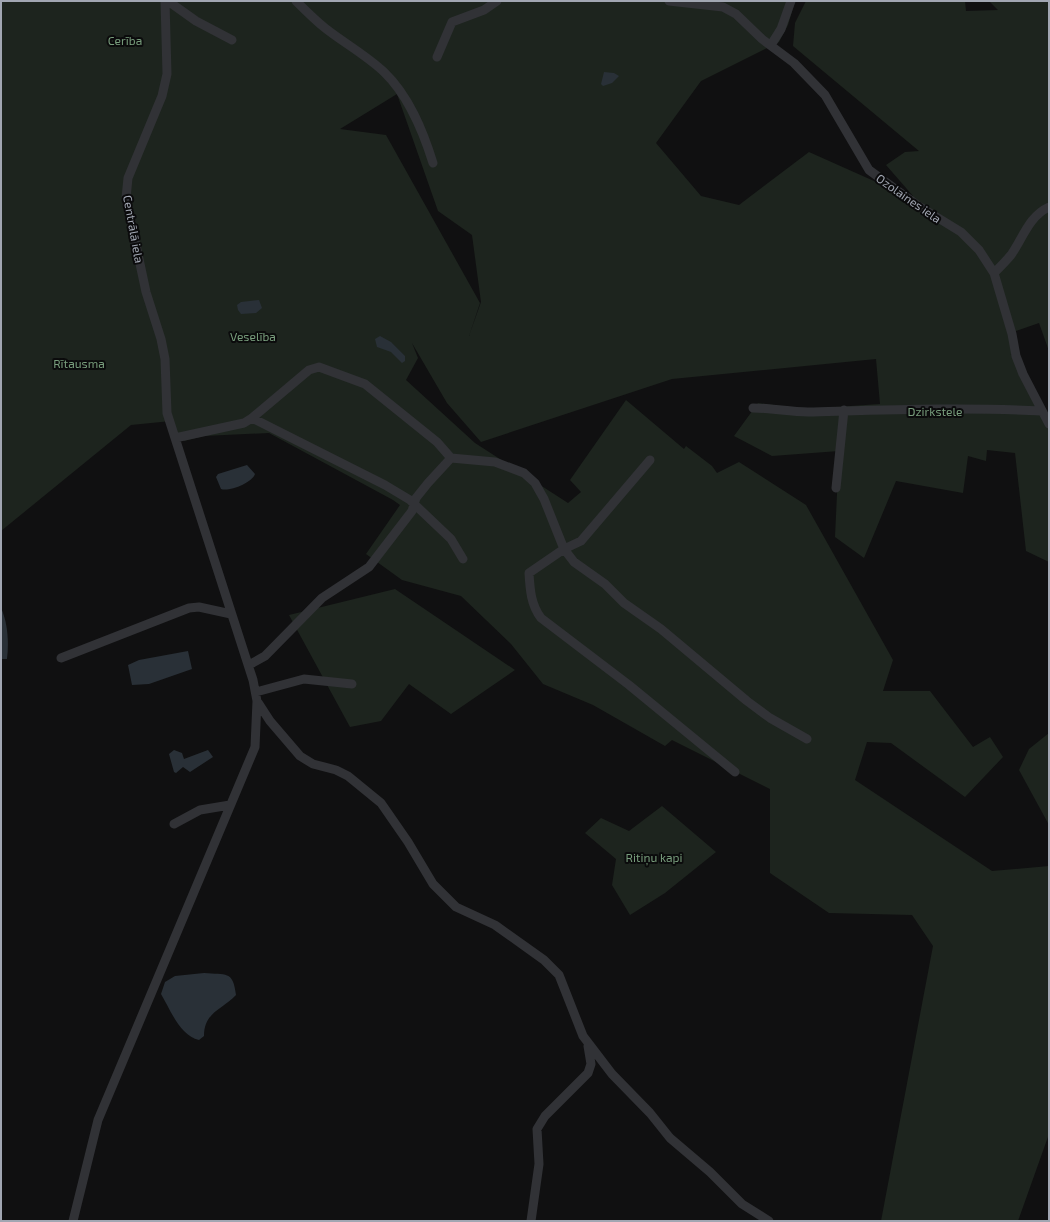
<svg xmlns="http://www.w3.org/2000/svg" width="1050" height="1222" viewBox="0 0 1050 1222" font-family="'Exo 2',sans-serif">
	<rect width="100%" height="100%" fill="#101011"/>
	<!-- green -->
	<path fill="#1d241e" fill-rule="evenodd" d="M1 1H795L788 25 779 42 701 81 656 143 701 196 739 205 809 152 912 198 913 196 886 165 905 152 919 151 793 46 795 23 806 1H965L966 11 998 10 989 1H1049V351L1039 323 1010 333 1014 354 1010 355H1016L1049 423V562L1026 551 1015 453 987 450 986 461 968 456 963 493 896 481 864 558 835 537 839 451 772 456 734 436 758 403 806 409 880 404 876 359 672 379 481 442 447 403 412 343 418 358 406 380 475 443 568 503 581 492 570 480 626 400 684 449 686 446 712 466 717 473 739 462 806 505 893 660 883 691H930L973 747 990 737 1003 757 965 797 891 743 867 742 855 780 992 871 1049 866V1134L1018 1221H881L933 946 912 915 829 913 770 873V789L672 740 665 746 593 705 543 684 511 644 461 596 402 580 366 554 400 505 393 500 269 433 204 436 184 441 183 437 175 438 171 421 131 425 1 531ZM397 94 438 211 472 235 481 302 469 336 480 303 386 135 340 129Z
		M395 589 515 670 451 714 409 684 381 721 350 727 289 615Z
		M1049 733V825L1019 770 1029 749Z
		M662 806 716 852 665 893 630 915 612 885 616 859 585 833 601 818 629 831Z"/>
	<!-- water -->
	<path fill="#293037" d="M604 72 614 73 619 76 612 83 603 86 601 84Z
		M259 300 262 308 256 313 241 314 238 310 237 305 241 302Z
		M380 336 391 342 405 356V361L402 363 391 352 377 347 375 339Z
		M247 465 255 474C252 483 229 492 221 489L216 477 218 474Z
		M1 608C8 623 9 643 7 659H1Z
		M188 651 192 669 149 684 132 685 128 665 139 660Z
		M174 750 182 753 184 759 208 750 213 757 190 772 183 767 176 773 174 772 169 754Z
		M204 973C226 975 233 970 236 995 222 1010 204 1012 204 1036L199 1040C180 1036 170 1009 161 994L165 982 175 976Z"/>
	<g fill="none" stroke-linecap="round" stroke-linejoin="round">
		<!-- minor -->
		<path stroke="#313236" stroke-width="9" d="M168 1 196 21 232 40
			M296 1C305 10 315 20 325 28 344 43 366 55 384 72 409 96 423 131 433 163
			M669 1 723 7 736 14 762 39 794 63 825 95 869 170 917 205 961 232 979 250 994 273 1012 334 1016 356 1023 374 1049 424
			M771 45 781 29 791 1
			M437 57 452 22 484 10 497 1
			M994 273C1000 267 1006 261 1011 255 1023 238 1029 216 1049 207
			M753 408C772 408 790 412 808 412 886 410 964 407 1042 411
			M252 418 309 370 319 367 365 384 437 442 451 458 495 462 524 473 535 483 544 499 564 549 574 562 605 584 624 603 661 629 747 701 770 718 807 739
			M175 438 244 423 252 418 385 485 410 500 451 539 463 559
			M650 460 581 541 564 549 529 573C530 590 531 605 541 618L629 685 735 772
			M836 488 844 410
			M61 658 189 608 199 607 231 614
			M249 665 265 656 322 598 369 567 412 511 416 498 428 483 451 458
			M256 692 304 679 352 684
			M257 701 270 721 300 756 313 764 336 770 348 776 381 803 408 842 433 884 456 907 495 925 544 960 559 975 583 1036 612 1074 650 1113 670 1138 710 1172 742 1204 769 1221
			M174 824 200 810 230 805
			M73 1221 98 1120 255 747 257 701 253 680 167 413 165 359 161 339 146 292 126 198 128 178 162 96 167 74 165 1
			M531 1221 539 1164 537 1129 545 1116 588 1073 591 1064 588 1046"/>
	</g>
	<g text-anchor="middle" dominant-baseline="central" stroke-width="4" stroke-linejoin="round" paint-order="stroke">
		<!-- park labels -->
		<g font-size="12" fill="#789d7c" stroke="#0b0b0c">
			<text x="125" y="40">Cerība</text>
			<text x="253" y="336">Veselība</text>
			<text x="79" y="363">Rītausma</text>
			<text x="935" y="411">Dzirkstele</text>
			<text x="654" y="857">Ritiņu kapi</text>
		</g>
		<!-- street labels -->
		<g font-size="12" fill="#a1a6b2" stroke="#0b0b0c">
			<text transform="translate(909 198) rotate(35)">Ozolaines iela</text>
			<text transform="translate(134 229) rotate(80)">Centrālā iela</text>
		</g>
	</g>
	<!-- border -->
	<rect width="1050" height="1222" fill="none" stroke="#a1a6b2" stroke-width="4"/>
</svg>
